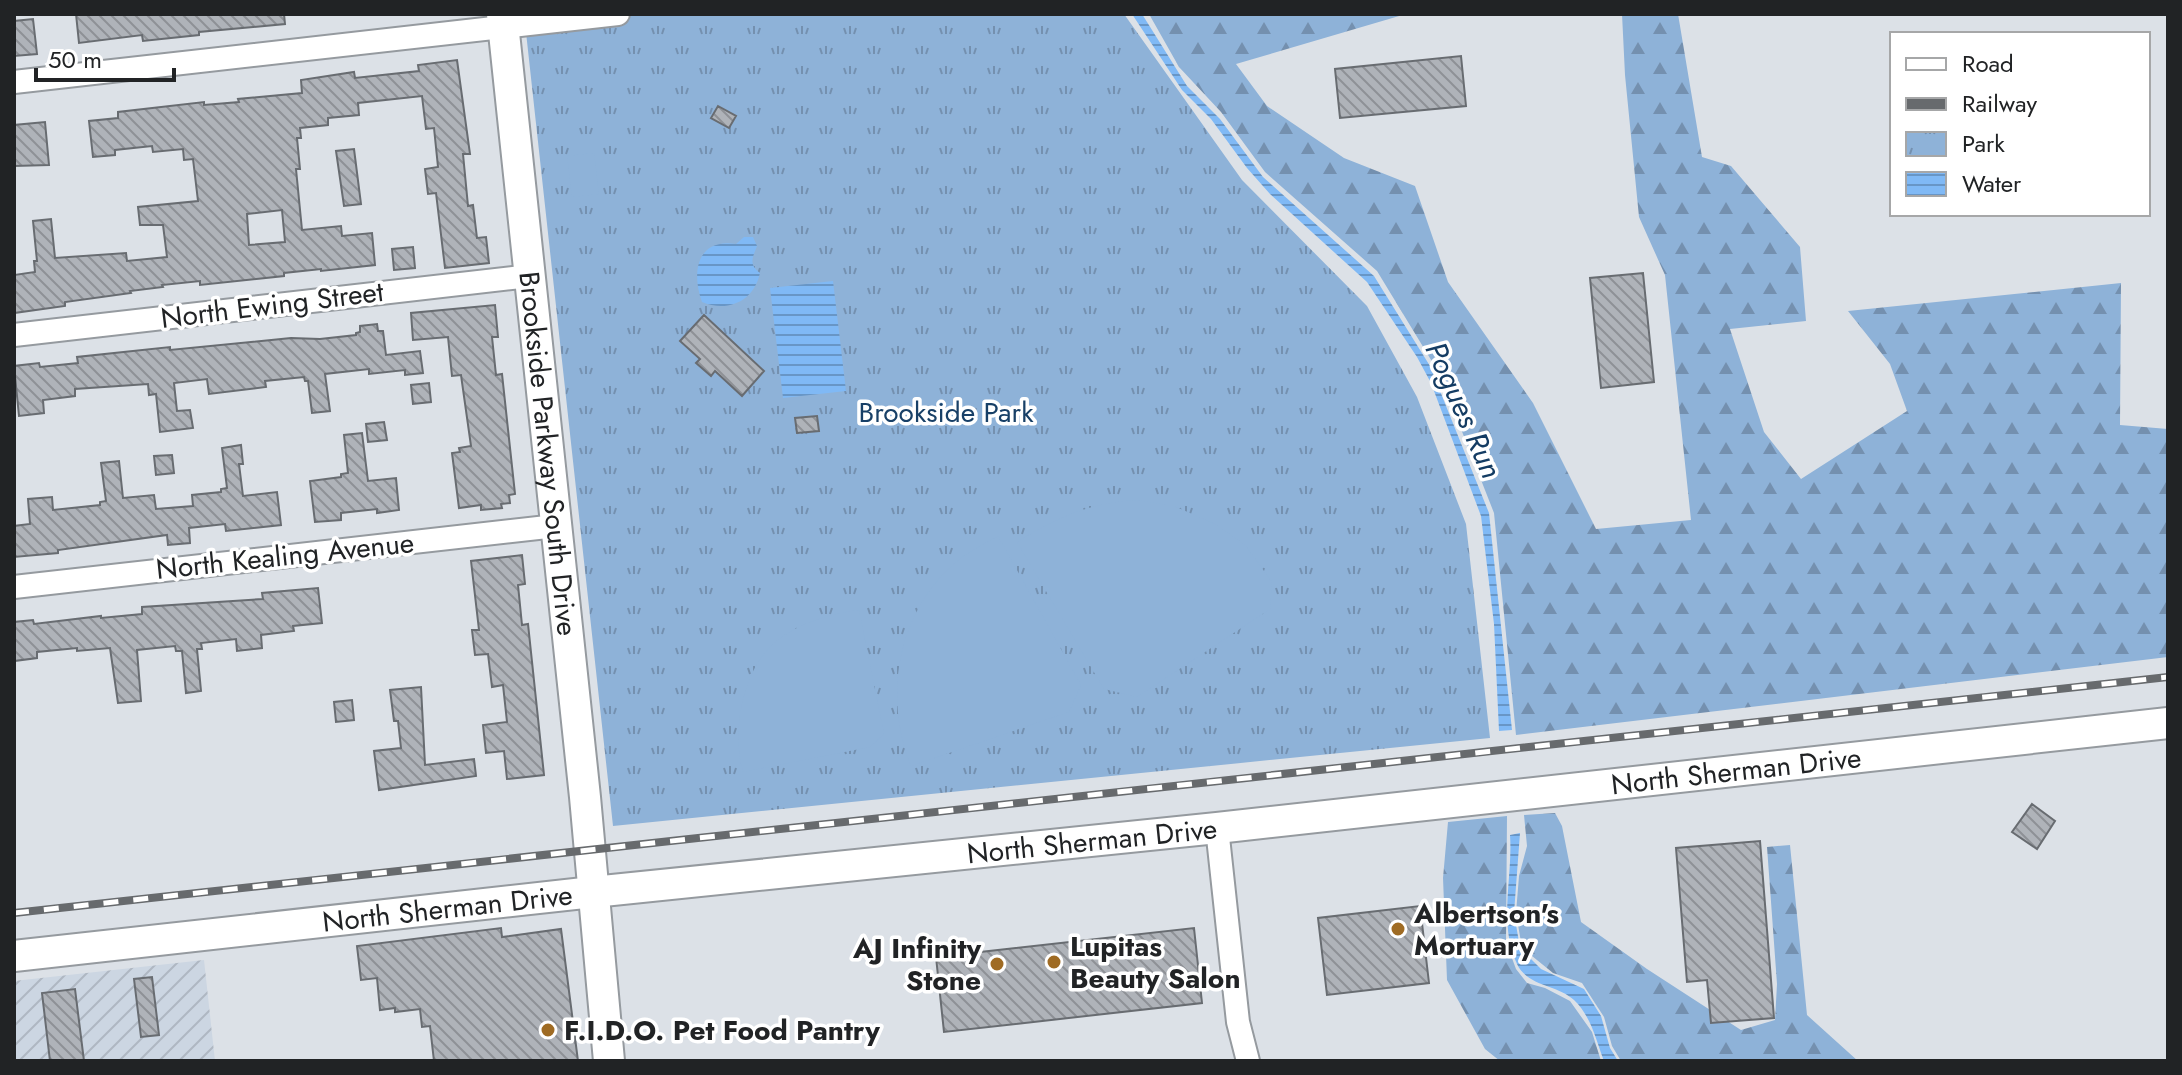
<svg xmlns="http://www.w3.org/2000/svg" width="2182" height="1075" viewBox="0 0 2182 1075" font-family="Jost,sans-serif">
	<defs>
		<pattern id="industrial-furrows" width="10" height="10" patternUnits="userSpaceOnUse" patternTransform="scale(2)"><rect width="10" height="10" fill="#ccd6e2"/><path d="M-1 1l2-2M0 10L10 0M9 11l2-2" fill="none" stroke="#afb7c2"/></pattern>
		<pattern id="forest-firs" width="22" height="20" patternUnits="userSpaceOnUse" patternTransform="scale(2)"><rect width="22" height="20" fill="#8eb2d8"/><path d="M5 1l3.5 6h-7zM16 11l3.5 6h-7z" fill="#7490af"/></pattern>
		<pattern id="park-tufts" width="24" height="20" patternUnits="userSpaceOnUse" patternTransform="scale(2)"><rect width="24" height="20" fill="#8eb2d8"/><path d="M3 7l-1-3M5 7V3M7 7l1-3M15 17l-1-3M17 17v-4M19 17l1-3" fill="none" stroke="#7490af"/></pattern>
		<pattern id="water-rules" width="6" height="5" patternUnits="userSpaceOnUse" patternTransform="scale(2)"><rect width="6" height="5" fill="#80b9f5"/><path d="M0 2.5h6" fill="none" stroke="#6896c6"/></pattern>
		<pattern id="building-back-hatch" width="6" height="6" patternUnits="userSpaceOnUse" patternTransform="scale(2)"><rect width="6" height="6" fill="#afb3b9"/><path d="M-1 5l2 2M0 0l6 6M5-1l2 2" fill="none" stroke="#8e9196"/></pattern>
	</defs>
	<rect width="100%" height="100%" fill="#dce1e7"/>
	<!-- industrial -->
	<path fill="url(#industrial-furrows)" d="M204 960 215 1061H14V981Z"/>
	<!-- forest -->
	<path fill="url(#forest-firs)" d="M1149 14H1406L1236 64 1267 106 1344 158 1415 186 1448 282 1533 403 1596 529 1691 520 1665 275 1639 217 1625 75 1622 14H1678L1702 157 1731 166 1800 247 1806 321 1730 329 1764 432 1801 479 1907 411 1890 364 1848 311 2121 283 2120 425 2168 429V657L1516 735 1494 513 1439 373 1377 271 1265 172 1221 112 1179 67Z
		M1555 813 1562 826 1581 922 1647 969 1741 1030 1775 1020 1777 984 1767 847 1790 845 1807 1015 1858 1061H1621L1612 1046 1604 1017 1582 983 1553 973 1522 948 1516 913 1519 876 1527 846 1524 815Z
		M1507 816 1506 942 1516 969 1527 983 1545 988 1570 1001 1592 1032 1601 1061H1500L1485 1049 1447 980 1443 878 1448 822Z"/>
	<!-- park -->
	<path fill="url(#park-tufts)" d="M524 14H1124L1242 180 1367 306 1417 397 1466 524 1490 738 613 826Z"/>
	<!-- pitch -->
	<path fill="#8eb2d8" d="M594 153 599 194 572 197 567 156Z
		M1138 500 1174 506 1215 524 1245 545 1272 582 1270 609 1137 697 1104 689 1017 542C1058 517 1089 503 1138 500Z
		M998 536 1081 685 1069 712 911 766C883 697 897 612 956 562 968 552 984 544 998 536Z
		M859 610 884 734 870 747 743 772C732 736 741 677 769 648 791 625 828 614 859 610Z"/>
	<!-- water -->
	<path fill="url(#water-rules)" d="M1132 14H1142L1187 86 1220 119 1263 177 1374 276 1430 366 1489 513 1512 730 1499 731 1494 624 1481 516 1431 383 1417 357 1367 282 1270 194 1247 168 1211 119 1182 90Z
		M744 237H753L757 246C753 257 748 264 760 273 754 301 728 313 702 302 691 272 697 238 736 244Z
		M833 281 846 391 783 398 770 288Z
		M1520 833 1514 913 1520 948 1541 969 1584 989 1601 1016 1610 1048 1618 1061H1604C1596 1040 1591 1016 1574 1000 1557 984 1528 987 1517 964 1498 924 1513 877 1510 835Z"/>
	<!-- building -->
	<path fill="url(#building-back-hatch)" stroke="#686c71" stroke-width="2" fill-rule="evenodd" d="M76 14H284L285 24 199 32V35L143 41 142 35 79 43Z
		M33 19 37 54 14 56V21Z
		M1461 56 1466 106 1340 118 1335 69Z
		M457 60 470 154H463L468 206 473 205 477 238 486 237 489 263 445 268 436 193 428 194 425 169 438 167 434 128 426 129 422 96 358 103 359 115 328 118V125L300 128 301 138H297L300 169H296L302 230 341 226 342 236 372 233 375 265 321 271V269L284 273V276L200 285V281L162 285 163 287 130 291 131 293 65 302V306L14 313V275L35 272 34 261H37L33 221 51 219 55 258 126 253 127 261 167 257 163 225H140L138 207 198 201 193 159 184 160 183 149 153 152 152 146 115 150V155L93 157 89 121 118 118V112L204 102V105L239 102 238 99 302 93 301 80 354 72 355 78 419 71 418 65ZM282 210 285 242 249 245 247 214Z
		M718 106 736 116 729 128 711 118Z
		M45 122 49 165 14 166V125Z
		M354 149 361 204 344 206 336 151Z
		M413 247 415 268 394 270 392 249Z
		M1643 273 1654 382 1601 388 1590 278Z
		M495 305 498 337H492L496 375 502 374 515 494 509 495 510 503 501 504 502 508 481 510V505L459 508 452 453 460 452 459 448 471 446 461 375 452 376 448 337 413 340 411 313Z
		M704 315 764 371 742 396 715 371 711 376 696 363 700 359 680 341Z
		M377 324 378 331H383L386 355 420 351 423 373 405 375V370L369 374V369L325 374 330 411 312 413 308 381H305L304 377 265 381 266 387 209 394 207 379 174 383 177 411 190 410 193 428 160 432 156 394 149 395 148 384 75 389V396L43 400 44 413 19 416 14 366 39 363 40 367 78 363 77 357 170 347V350L291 338 320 339 356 335V333L360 332V326Z
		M429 383 431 402 413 404 411 385Z
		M817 416 819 431 797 433 795 418Z
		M384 422 387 440 368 442 366 424Z
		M362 433 368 481 396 478 399 510 377 513V509L341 513V520L315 522 310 481 341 477V474L348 473 344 435Z
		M241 445 243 464H239L243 496 277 492 281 525 226 531 225 524 189 528 190 543 168 545 167 535 58 550V553L14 557V526L30 524 28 499 52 497 53 510 100 505V502L106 501 101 463 119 461 123 498 154 495 156 509 193 506 192 495 221 492V489L227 488 222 448Z
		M172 455 174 473 156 475 154 456Z
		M522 555 525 584 518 585 522 625 528 624 544 775 507 779 504 751 486 753 483 725 507 722 503 685 492 687 488 654 475 655 472 630H479L471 561Z
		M318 588 322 623 293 626 294 631 261 635 262 648 237 651 236 639 201 643 202 649H197L201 691 186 693 182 651H176L175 646 137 650 141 701 118 703 110 648 77 651V648L37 652V658L14 661V622L33 620 34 624 101 616V618L142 614V607L263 599 262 593Z
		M421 687 425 765 474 759 476 776 379 790 374 751 401 748 398 721H394L390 690Z
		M352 700 354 720 336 722 334 702Z
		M2032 804 2055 821 2037 849 2012 832Z
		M1760 841 1774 1018 1711 1023 1707 980 1687 982 1676 848Z
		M1420 906 1429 983 1327 995 1318 918Z
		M501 928 502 937 561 929 578 1061H434L430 1026 422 1027 420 1009 395 1012V1008L380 1010 377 978 361 980 357 946Z
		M1194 928 1202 1003 944 1032 936 957Z
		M152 977 159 1035 141 1037 134 979Z
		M75 989 84 1061H50L42 993Z"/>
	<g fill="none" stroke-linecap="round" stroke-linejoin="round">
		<defs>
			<path id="minor" d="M14 82 618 14
				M14 335 530 276
				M14 587 556 526
				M1217 828 1238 1022 1248 1061"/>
			<g id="secondary">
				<path id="s1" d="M502 14 585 797 609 1061"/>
				<path id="s2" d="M14 956 593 892 1217 828 2168 723"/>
			</g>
		</defs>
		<!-- minor casing -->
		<use href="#minor" stroke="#959a9f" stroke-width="26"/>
		<!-- secondary casing -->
		<use href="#secondary" stroke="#959a9f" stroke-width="34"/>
		<!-- minor -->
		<use href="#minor" stroke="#fff" stroke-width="22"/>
		<!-- secondary -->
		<use href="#secondary" stroke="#fff" stroke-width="30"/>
		<defs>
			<path id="rail" d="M14 913 2168 677"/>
		</defs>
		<!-- rail casing -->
		<use href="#rail" stroke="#676a6d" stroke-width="8"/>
		<!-- rail -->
		<use href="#rail" stroke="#fff" stroke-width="5" stroke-dasharray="15" stroke-linecap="butt"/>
	</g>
	<!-- markers -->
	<g fill="#9f6b23" stroke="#fff" stroke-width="3">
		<circle cx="1398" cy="929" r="8"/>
		<circle cx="1054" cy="962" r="8"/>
		<circle cx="997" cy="964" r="8"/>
		<circle cx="548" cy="1030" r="8"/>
	</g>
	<g text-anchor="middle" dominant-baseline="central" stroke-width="7" stroke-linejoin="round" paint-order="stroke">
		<!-- street labels -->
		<g font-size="28" fill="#212325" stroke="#fff">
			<text transform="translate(272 305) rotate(-7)">North Ewing Street</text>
			<text stroke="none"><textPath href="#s1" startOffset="442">Brookside Parkway South Drive</textPath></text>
			<text transform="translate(285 556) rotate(-6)">North Kealing Avenue</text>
			<text stroke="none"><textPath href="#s2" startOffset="1732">North Sherman Drive</textPath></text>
			<text stroke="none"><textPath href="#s2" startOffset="1084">North Sherman Drive</textPath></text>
			<text stroke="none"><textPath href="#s2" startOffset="436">North Sherman Drive</textPath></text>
		</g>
		<!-- park labels -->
		<g font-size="28" fill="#184067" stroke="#fff">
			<text x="946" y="412">Brookside Park</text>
		</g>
		<!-- poi labels -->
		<g font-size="28" font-weight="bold" fill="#212325" stroke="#fff" text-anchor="start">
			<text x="1414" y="913">Albertson's<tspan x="1414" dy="32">Mortuary</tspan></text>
			<text x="1070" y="946">Lupitas<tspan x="1070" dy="32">Beauty Salon</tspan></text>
			<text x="981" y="948" text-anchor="end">AJ Infinity<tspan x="981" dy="32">Stone</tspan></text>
			<text x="564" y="1030">F.I.D.O. Pet Food Pantry</text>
		</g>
		<!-- water labels -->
		<g font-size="30" font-style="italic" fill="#143c63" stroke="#fff">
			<text transform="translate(1464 410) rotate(66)">Pogues Run</text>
		</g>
	</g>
	<!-- border -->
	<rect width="2182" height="1075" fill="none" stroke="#212325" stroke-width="32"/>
	<!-- legend -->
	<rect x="1890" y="32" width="260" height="184" fill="#ffffff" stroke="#a6a7a8" stroke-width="2"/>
	<rect x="1906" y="58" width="40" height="12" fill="#ffffff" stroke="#a6a7a8" stroke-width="2"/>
	<text x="1962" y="72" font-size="24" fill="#212325">Road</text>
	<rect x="1906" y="98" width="40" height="12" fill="#676a6d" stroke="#a6a7a8" stroke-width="2"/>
	<text x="1962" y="112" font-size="24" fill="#212325">Railway</text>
	<rect x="1906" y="132" width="40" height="24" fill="url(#park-tufts)" stroke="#a6a7a8" stroke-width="2"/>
	<text x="1962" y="152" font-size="24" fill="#212325">Park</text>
	<rect x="1906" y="172" width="40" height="24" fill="url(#water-rules)" stroke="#a6a7a8" stroke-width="2"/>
	<text x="1962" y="192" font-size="24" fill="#212325">Water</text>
	<!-- scale -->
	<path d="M36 68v12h138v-12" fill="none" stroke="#212325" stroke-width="4"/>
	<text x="48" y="68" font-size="24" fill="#212325" stroke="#ffffff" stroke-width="6" paint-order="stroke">50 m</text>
</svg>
